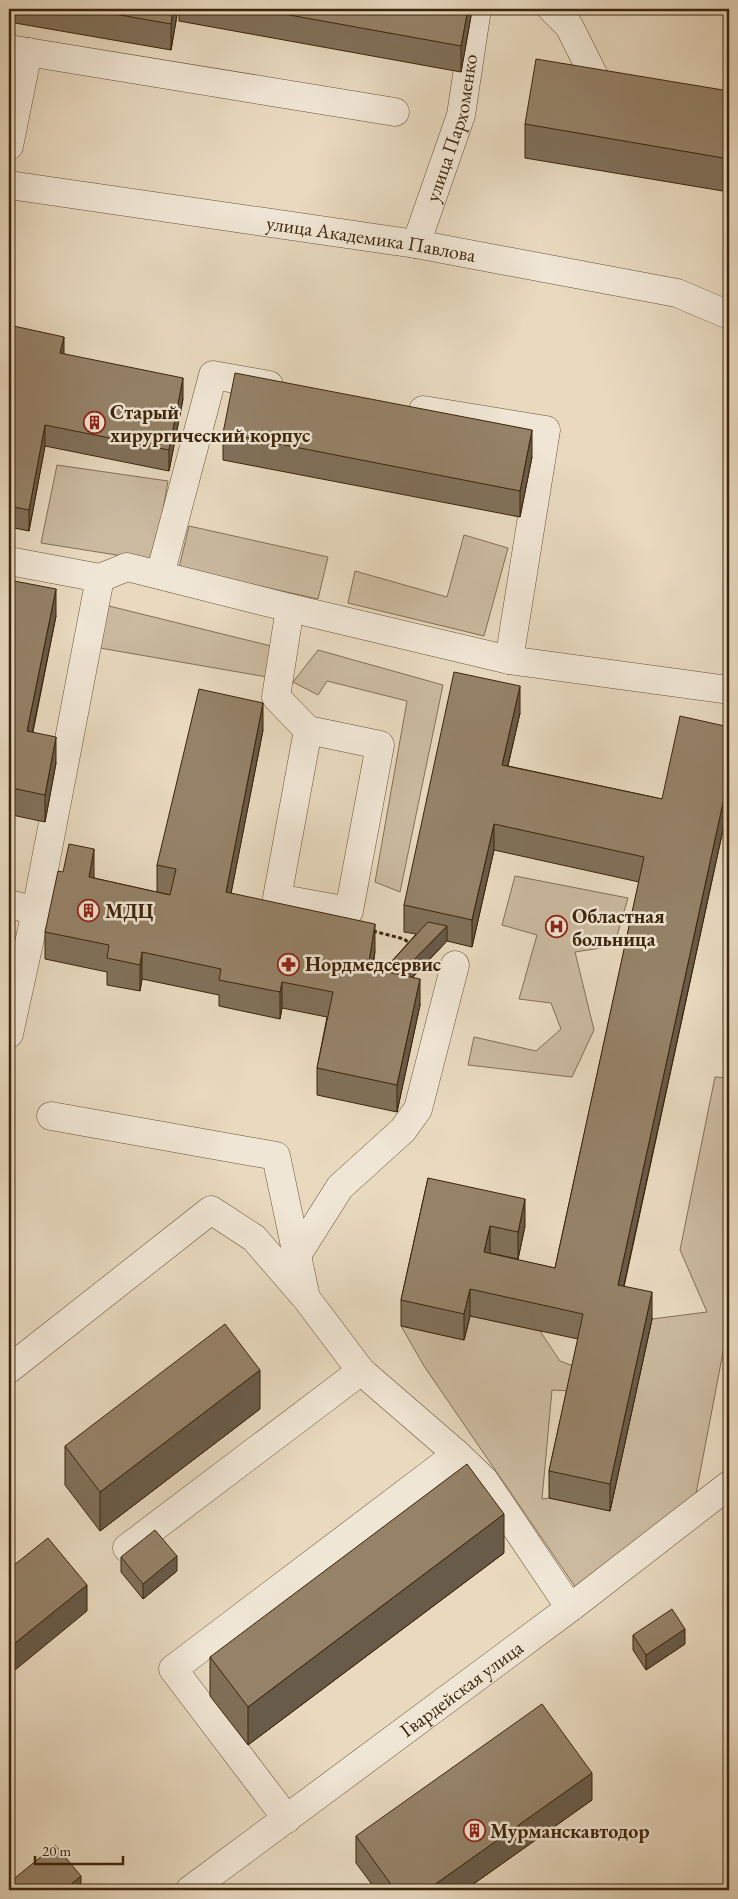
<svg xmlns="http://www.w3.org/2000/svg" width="738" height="1899" viewBox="0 0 738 1899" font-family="'EB Garamond',serif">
	<rect width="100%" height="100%" fill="#e8d9bf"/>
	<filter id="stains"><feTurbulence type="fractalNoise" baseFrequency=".004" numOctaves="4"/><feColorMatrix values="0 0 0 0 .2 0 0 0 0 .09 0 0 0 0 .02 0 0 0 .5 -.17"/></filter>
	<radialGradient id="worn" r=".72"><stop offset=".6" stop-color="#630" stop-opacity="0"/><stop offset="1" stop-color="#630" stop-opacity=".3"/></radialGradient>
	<!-- green -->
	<path fill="#cbbaa0" stroke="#836f54" d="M57 465 168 481 154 561 41 543Z
		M189 526 328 557 318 599 179 568Z
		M464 535 508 548 484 636 348 603 355 571 447 597Z
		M105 605 275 647 267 677 94 647Z
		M318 650 443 685 400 892 375 882 407 701 327 681 318 695 293 682Z
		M515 876 628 898 614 946 575 952 594 1030 572 1077 468 1065 474 1037 536 1051 561 1029 551 1003 519 999 537 935 502 925Z
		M715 1077 729 1078V1321L694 1504 576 1588 424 1366 401 1326 464 1340 470 1316 540 1331 560 1361 576 1367 570 1391 552 1390 542 1499 549 1498 610 1511 652 1319 707 1312 680 1250Z"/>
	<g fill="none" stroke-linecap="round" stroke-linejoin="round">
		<defs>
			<g id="minor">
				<path d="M552 9 569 26 599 86 615 89"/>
				<path d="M9 49 395 112"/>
				<path d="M9 146 28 52"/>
				<path id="s1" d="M9 185 416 244 677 293 729 315"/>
				<path id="s2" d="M416 244 461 115 477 9"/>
				<path d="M423 410 546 430 509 660"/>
				<path d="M9 561 100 578 127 567 290 608 509 660 729 690"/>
				<path d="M160 575 213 375 269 385"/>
				<path d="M290 608 276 697 308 730 277 898 349 911 380 745 308 730"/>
				<path d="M9 904 36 911"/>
				<path d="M9 1034 36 911 100 578"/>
				<path d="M51 1116 276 1156 306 1298 361 1371 457 1454 484 1480 570 1608"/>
				<path d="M297 1255 340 1187 403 1130 418 1109 455 965"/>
				<path d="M9 1369 211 1210 254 1238 305 1297"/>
				<path d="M127 1548 361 1371"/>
				<path d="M287 1819 173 1669 457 1454"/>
				<path id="s3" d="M190 1890 570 1608 729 1485"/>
			</g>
		</defs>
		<!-- minor casing -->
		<use href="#minor" stroke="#665136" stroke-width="29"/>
		<!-- path -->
		<path stroke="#3b2409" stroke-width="3" stroke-dasharray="4 2.5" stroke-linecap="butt" d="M373 931 404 939 412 945"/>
		<!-- minor -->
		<use href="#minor" stroke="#f0e6d5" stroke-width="28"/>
	</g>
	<!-- wall -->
	<path fill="#807059" stroke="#3b2409" d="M9 9H178L171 50 9 22Z
		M179 9H471V16L461 72 179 21Z
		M729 91V192L525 158V124Z
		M9 325 64 354 183 399 169 471 45 446 29 531 9 527Z
		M223 433 532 457 520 517 223 460Z
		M9 580 56 616 33 732 56 763 45 822 12 815Z
		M520 713 508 766 662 799 729 727V802L624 1287 652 1319 610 1511 549 1498V1471L578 1339 470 1316 464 1340 401 1326V1300L428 1178 525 1226 518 1259 490 1253 489 1254 555 1268 639 882 494 850 472 947 447 941 413 977 420 1005 397 1112 317 1095V1068L327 1017 282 1008 280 1019 219 1006V995L142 979 140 991 107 985V972L45 959V932L63 872 94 876V878L170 895 157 892V865L263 730 231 893 375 951 373 969 383 971 416 934 404 932V905Z
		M260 1409 100 1531 65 1485V1446Z
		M504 1553 248 1745 210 1696V1657Z
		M121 1557 177 1571 143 1599 121 1572Z
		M728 1565H729V1582L728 1580Z
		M633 1635 685 1644 646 1670 633 1650Z
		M592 1800 465 1890H376L356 1863V1836Z"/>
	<!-- shaded-wall -->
	<path fill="#685b49" stroke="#3b2409" d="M173 9H178L171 50V24Z
		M468 9H471V16L461 72V46Z
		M64 337V358L60 353Z
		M183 378V399L169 471V450Z
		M45 425V446L29 531V510Z
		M532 430V457L520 517V491Z
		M56 589V616L27 758V731Z
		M520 686V713L502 791V765Z
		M263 703V730L226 919V892Z
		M56 737V763L45 822V795Z
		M729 775V802L618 1312V1285Z
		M12 788V815L9 829V803Z
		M494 824V850L472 947V920Z
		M94 849V876L89 904V877Z
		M375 924V951L368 994V968Z
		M447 926V941L391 999V984Z
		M142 952V979L140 991V965Z
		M420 979V1005L397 1112V1085Z
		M282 982V1008L280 1019V992Z
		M525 1199V1226L518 1259V1232Z
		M490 1226V1253L484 1279V1252Z
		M470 1289V1316L464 1340V1314Z
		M652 1292V1319L610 1511V1484Z
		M260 1370V1409L100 1531V1492Z
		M504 1514V1553L248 1745V1707Z
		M177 1556V1571L143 1599V1584Z
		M87 1585V1611L9 1675V1648Z
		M685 1629V1644L646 1670V1655Z
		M592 1773V1800L465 1890H427Z
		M81 1876V1890H64Z"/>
	<!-- building -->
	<path fill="#958268" stroke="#3b2409" d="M86 9H173L171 24Z
		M256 9H468L461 46Z
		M536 59 729 91V159L525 124Z
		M9 325 64 337 60 353 183 378 169 450 45 425 29 510 9 506Z
		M235 373 532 430 520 491 223 433Z
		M9 580 56 589 27 731 56 737 45 795 12 788 9 803Z
		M454 672 520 686 502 765 662 799 680 716 729 727V775L618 1285 652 1292 610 1484 549 1471 583 1314 470 1289 464 1314 401 1300 428 1178 525 1199 518 1232 490 1226 484 1252 555 1268 644 857 494 824 472 920 404 905Z
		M199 689 263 703 226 892 375 924 368 968 420 979 397 1085 317 1068 333 992 282 982 280 992 219 980 221 969 142 952 140 965 107 958 109 945 45 932 58 871 63 872 69 844 94 849 89 877 170 895 176 869 157 865Z
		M428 922 447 926 400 974 383 971Z
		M225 1324 260 1370 100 1492 65 1446Z
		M467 1464 504 1514 248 1707 210 1657Z
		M155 1530 177 1556 143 1584 121 1557Z
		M48 1538 87 1585 9 1648V1569Z
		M672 1609 685 1629 646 1655 633 1635Z
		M542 1704 592 1773 427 1890H395L356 1836Z
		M55 1845 81 1876 64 1890H9V1883Z"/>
	<!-- icons -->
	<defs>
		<symbol id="building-ring" viewBox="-11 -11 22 22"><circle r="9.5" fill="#f0e6d5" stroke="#8f2418" stroke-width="1.5"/><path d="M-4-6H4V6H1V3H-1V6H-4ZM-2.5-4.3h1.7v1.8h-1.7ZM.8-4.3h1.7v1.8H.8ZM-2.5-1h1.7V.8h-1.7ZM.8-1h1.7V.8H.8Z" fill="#8f2418"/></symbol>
		<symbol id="hospital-ring" viewBox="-11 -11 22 22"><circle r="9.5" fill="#f0e6d5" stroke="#8f2418" stroke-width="1.5"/><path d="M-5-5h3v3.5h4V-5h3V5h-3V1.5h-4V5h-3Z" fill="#8f2418"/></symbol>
		<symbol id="pharmacy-ring" viewBox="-11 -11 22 22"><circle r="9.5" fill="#f0e6d5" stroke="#8f2418" stroke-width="1.5"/><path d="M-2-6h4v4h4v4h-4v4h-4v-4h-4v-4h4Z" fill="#8f2418"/></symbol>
	</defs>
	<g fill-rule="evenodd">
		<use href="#building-ring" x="82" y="410" width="25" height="25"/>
		<use href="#building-ring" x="76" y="898" width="25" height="25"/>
		<use href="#hospital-ring" x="544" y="914" width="25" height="25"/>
		<use href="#pharmacy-ring" x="276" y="952" width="25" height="25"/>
		<use href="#building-ring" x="462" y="1818" width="25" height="25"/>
	</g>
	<g text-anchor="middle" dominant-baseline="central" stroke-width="5" stroke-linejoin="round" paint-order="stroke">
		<!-- street labels -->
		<g font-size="20" fill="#3b2409" stroke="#f0e6d5">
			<text stroke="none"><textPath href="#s2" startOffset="122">улица Пархоменко</textPath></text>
			<text stroke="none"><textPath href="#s1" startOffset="366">улица Академика Павлова</textPath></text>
			<text stroke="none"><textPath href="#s3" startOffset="338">Гвардейская улица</textPath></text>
		</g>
		<!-- poi labels -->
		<g font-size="20" font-weight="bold" fill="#3b2409" stroke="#f0e6d5" text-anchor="start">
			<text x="110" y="412">Старый<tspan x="110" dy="23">хирургический корпус</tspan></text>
			<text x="105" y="911">МДЦ</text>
			<text x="572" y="916">Областная<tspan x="572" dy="23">больница</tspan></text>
			<text x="305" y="964">Нордмедсервис</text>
			<text x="490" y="1831">Мурманскавтодор</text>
		</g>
	</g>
	<!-- margin -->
	<rect width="738" height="1899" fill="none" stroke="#e8d9bf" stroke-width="30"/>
	<rect x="10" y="10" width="718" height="1879" fill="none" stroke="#3b2409" stroke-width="2.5"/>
	<rect x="15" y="15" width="708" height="1869" fill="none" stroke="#3b2409"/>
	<!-- scale -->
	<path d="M35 1856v8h88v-8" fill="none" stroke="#3b2409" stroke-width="2.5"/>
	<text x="42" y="1856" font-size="15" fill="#3b2409" stroke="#f0e6d5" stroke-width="4" paint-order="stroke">20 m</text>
	<rect width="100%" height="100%" filter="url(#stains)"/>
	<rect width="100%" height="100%" fill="url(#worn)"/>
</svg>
